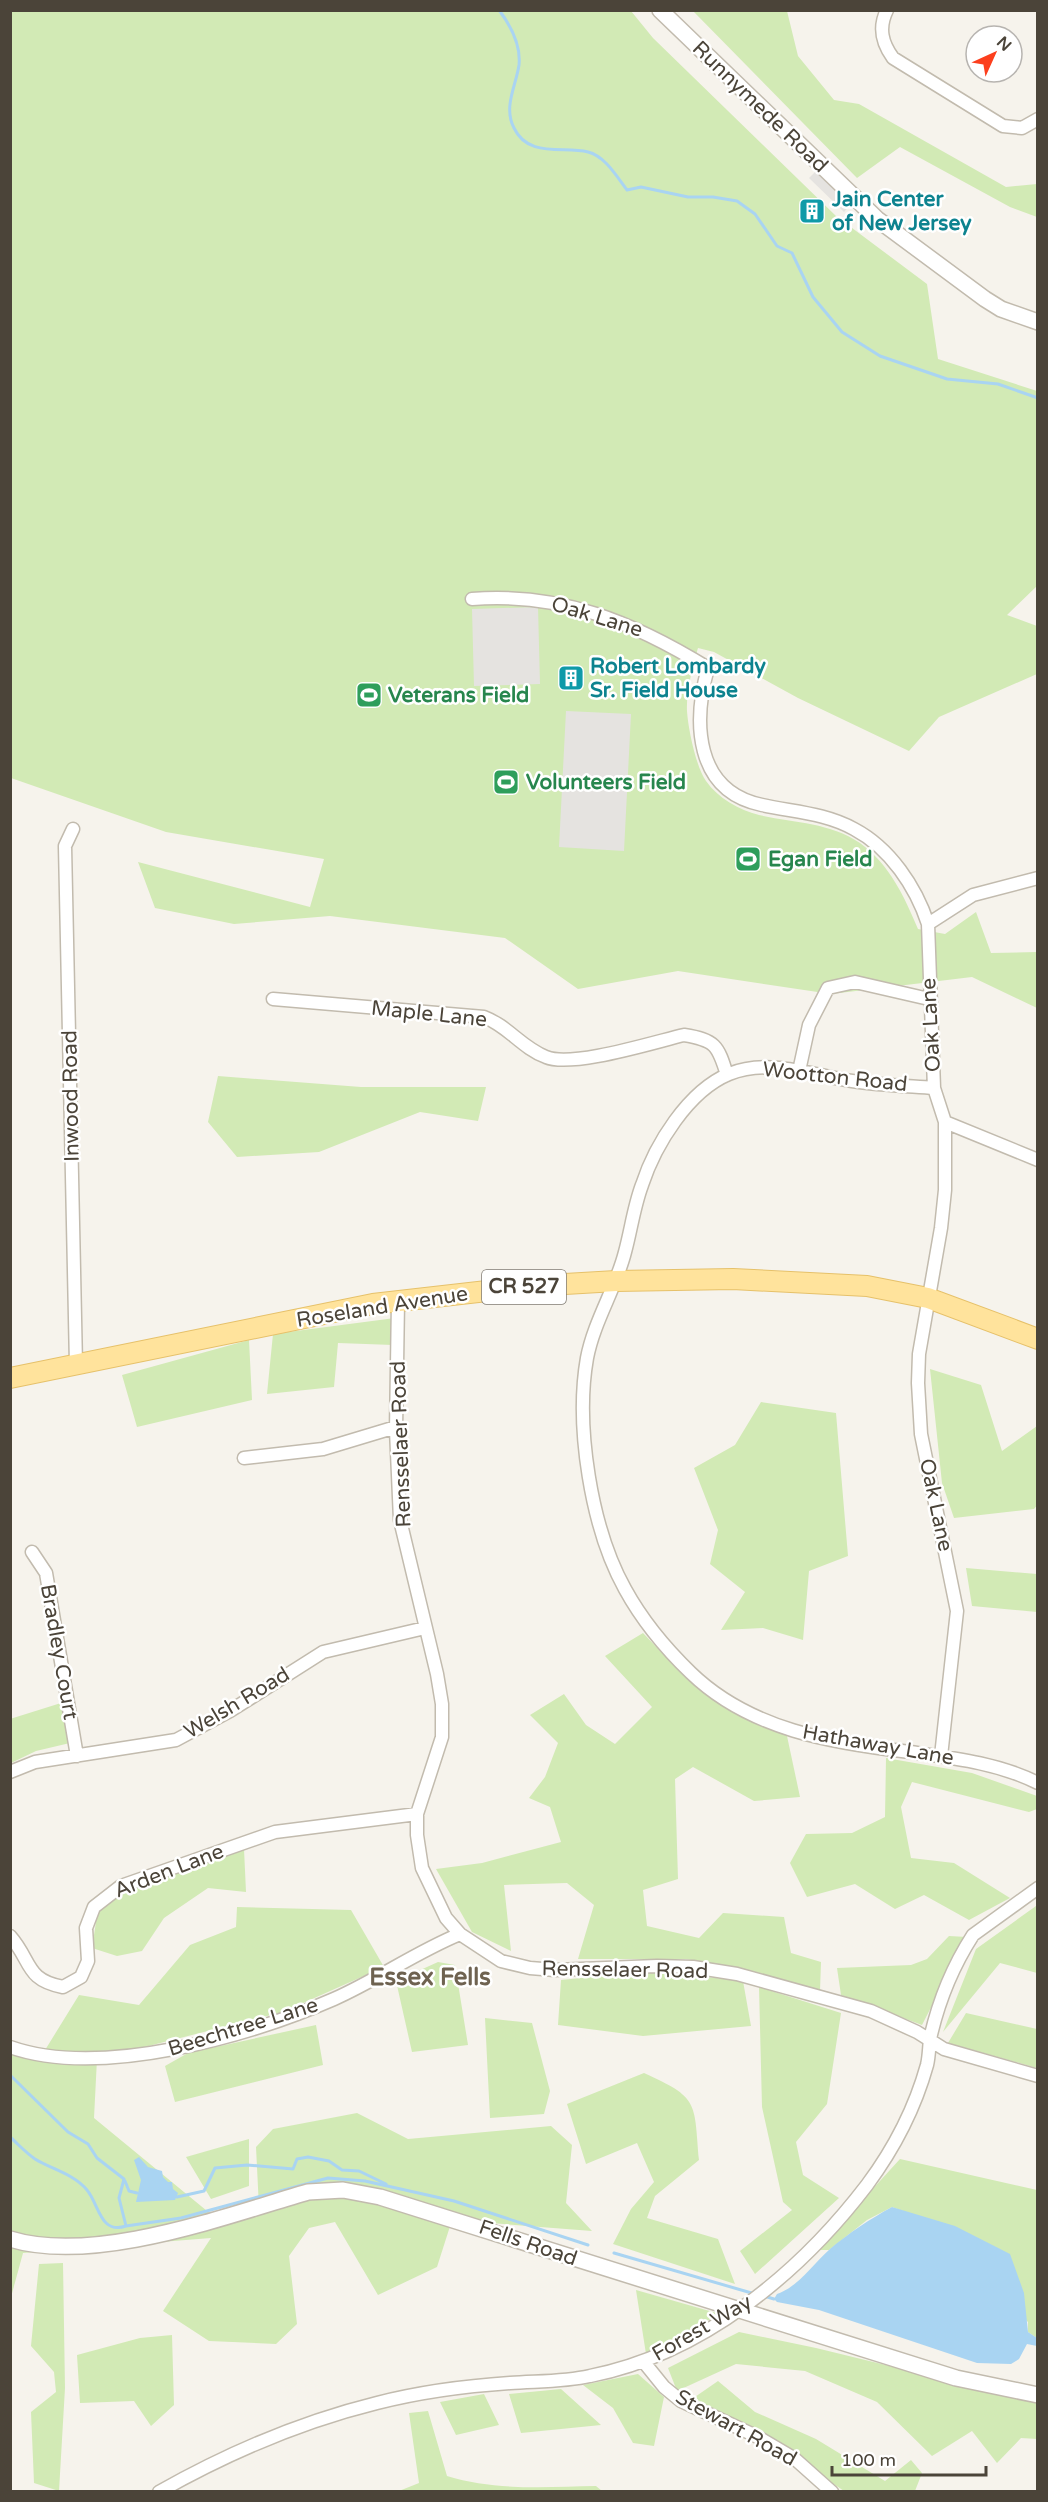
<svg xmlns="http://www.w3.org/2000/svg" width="1048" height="2502" viewBox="0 0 1048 2502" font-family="'Varela Round',sans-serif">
	<rect width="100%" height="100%" fill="#f6f3ec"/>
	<!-- green -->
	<path fill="#d2eab5" d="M11 11H631L653 38 836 216 927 284 938 359 1037 391V586L1007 615 1037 626V674L939 717 909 751 798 698 714 652 698 648C693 665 686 692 687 711 688 728 696 767 706 781 718 798 739 810 759 815 794 823 829 822 860 843 890 865 904 896 918 929L945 934 976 912 991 953 1037 952V1008L972 977 831 994 678 971 578 989 505 938 330 916 234 924 155 908 138 862 310 907 324 859 166 832 11 778Z
		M693 11H787L798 56 834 100 859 104 1006 187 1037 184V217L1010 207 900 147 857 178Z
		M218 1076 361 1087H486L478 1121 420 1112 319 1152 237 1157 208 1122Z
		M395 1318 393 1345 338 1343 334 1387 267 1394 273 1334Z
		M249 1340 252 1400 137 1427 122 1375Z
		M930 1369 981 1385 1002 1451 1037 1426 1038 1504 1034 1509 954 1518 942 1483Z
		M761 1402 836 1413 848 1556 809 1571 803 1640 763 1628 721 1630 745 1592 710 1564 718 1530 694 1468 735 1445Z
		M966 1568 1037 1574V1612L972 1606Z
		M643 1633 684 1676 736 1714 787 1736 800 1797 754 1801 693 1767 675 1779 678 1879 643 1890 647 1926 699 1938 723 1913 784 1917 791 1953 821 1962 820 1991 727 1966 686 1959H578L594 1905 567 1883 504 1885 511 1951 472 1932 436 1869 482 1863 561 1842 550 1807 529 1798 545 1777 558 1743 530 1715 564 1694 586 1725 615 1744 652 1707 605 1656Z
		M61 1703 70 1743 36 1751 11 1763 10 1719Z
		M886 1758 972 1773 1037 1796V1809L1029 1812 912 1782 901 1807 911 1858 954 1863 1010 1898 969 1920 924 1895 895 1909 855 1884 807 1897 790 1863 806 1834 852 1833 885 1817Z
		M244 1849 246 1892 208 1888 164 1918 142 1951 117 1956 92 1948 98 1909 147 1880Z
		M1036 1906 1037 1973 1000 1963 943 2032 976 1949Z
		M237 1907 351 1910 384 1967 283 2012 97 2059 94 2118 218 2220 259 2208 256 2147 273 2129 357 2113 408 2139 551 2126 572 2145 566 2203 592 2231 452 2220 437 2267 378 2295 335 2222 309 2228 289 2256 297 2324 276 2344 209 2341 163 2311 211 2238 23 2253 11 2297V2040L42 2055 79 1995 139 2005 190 1945 236 1927Z
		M949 1936 967 1937 922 2025 841 1995 837 1968 911 1965 927 1959Z
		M438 1962 455 1965 468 2045 412 2052 396 1981Z
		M651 1971 743 1981 751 2026 643 2036 558 2025 561 1980Z
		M759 1987 841 2013 827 2104 796 2142 803 2175 839 2198 755 2274 740 2251 792 2210 783 2202 762 2107Z
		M966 2013 1037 2029V2068L948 2043Z
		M485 2018 532 2023 550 2091 544 2114 490 2118Z
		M316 2025 323 2065 175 2102 165 2066 188 2053Z
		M644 2073C699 2098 694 2101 699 2160L655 2196 647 2218 718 2239 735 2284 613 2244 631 2209 654 2182 637 2143 586 2164 567 2104Z
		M249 2139V2186L211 2199 186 2157Z
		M900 2159 1037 2190V2338L1028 2332V2322L917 2216 892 2207 867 2220 829 2250H817Z
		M63 2263 65 2388 59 2491 34 2483 31 2412 56 2392 54 2372 31 2346 39 2264Z
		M636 2290 720 2314 646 2354Z
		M739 2332 816 2348 1037 2402V2439L1021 2438 997 2463 972 2431 932 2456 877 2402 805 2371 736 2364 677 2391 668 2368Z
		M172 2335 174 2405 151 2426 134 2401 80 2403 77 2355 140 2338Z
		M638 2374 664 2397 654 2446 633 2443 613 2408 583 2385Z
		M718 2381 755 2412 816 2439 885 2481 911 2460 922 2473 915 2491H844L748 2426 692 2399Z
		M561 2389 601 2425 521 2433 509 2394Z
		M484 2394 499 2425 456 2435 440 2402Z
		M428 2411 447 2476C496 2491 546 2487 596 2486L602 2491H399L419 2483 409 2413Z"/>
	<!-- parking -->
	<path fill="#e5e3e0" d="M817 170 851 204 844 212 809 178Z
		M538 607 540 684 474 686 472 609Z
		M566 711 631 714 624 851 559 847Z"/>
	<!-- water -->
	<path fill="#a9d4f2" d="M139 2157 148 2167 162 2171 163 2177 168 2182H172L173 2189 178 2193 175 2200 136 2202 141 2180 134 2160Z
		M892 2207 955 2226 1010 2254 1024 2293 1028 2332 1037 2338V2346L1027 2344 1019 2359 1011 2364 977 2363 819 2310 777 2302 774 2299 777 2294C798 2287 813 2264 830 2249 849 2233 870 2219 892 2207Z"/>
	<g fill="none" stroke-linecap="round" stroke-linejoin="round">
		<!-- stream -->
		<path stroke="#a9d4f2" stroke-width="3" d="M499 10C511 26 521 45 519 65 516 86 503 107 514 128 528 158 563 146 588 152 605 156 617 177 627 190L641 187 688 197H713L737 201 755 214 777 246 792 253 813 297 842 332 880 356 947 379 998 384 1038 398
			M10 2075 68 2132 88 2144 97 2158 124 2179 119 2198 126 2226 181 2218 328 2178 365 2181 454 2201 588 2245
			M10 2137C18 2144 26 2153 35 2159 51 2169 74 2174 87 2190 99 2204 100 2235 126 2226
			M125 2181 129 2191 137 2193
			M177 2197 204 2191 215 2168 247 2165 293 2169 297 2159 308 2157 329 2161 342 2170 359 2171 386 2184
			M614 2253 755 2294
			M764 2296 774 2299"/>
		<defs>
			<path id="minor" d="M887 10C878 28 882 43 893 58L1003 126 1022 128 1038 119
				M472 599C561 592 633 622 708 668 693 721 694 791 762 805 794 812 825 813 854 829 890 848 916 887 928 924L934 1088 945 1122V1190L941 1228 919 1354 918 1383 921 1434 957 1611 941 1756
				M73 829 65 846 76 1365
				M928 924 973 895 1038 878
				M273 999 484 1017C508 1026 522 1048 546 1057 572 1068 654 1042 684 1035 715 1040 718 1045 727 1075
				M799 1071 809 1025 828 988 855 982 929 999
				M934 1088C907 1086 879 1085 852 1081 812 1075 769 1058 729 1074 688 1091 655 1145 642 1185 634 1206 631 1230 625 1252 616 1288 594 1321 587 1358 575 1426 591 1528 625 1589 642 1620 665 1648 691 1673 750 1730 832 1743 910 1752 953 1758 998 1763 1038 1783
				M945 1122 1038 1160
				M398 1301 396 1430 400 1520 437 1674 442 1704V1737L417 1814V1835L422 1868 446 1918 460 1934 501 1961 530 1968 555 1970 657 1966 693 1967 737 1974 871 2011 917 2032 944 2049 1038 2076
				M244 1458 323 1449 396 1427
				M32 1552 46 1573 77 1756
				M10 1772 35 1762 176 1740 230 1711 323 1652 425 1628
				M10 1936C32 1961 25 1980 63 1987L81 1977 88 1961 86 1928 94 1907 121 1886 275 1832 417 1814
				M10 2047C101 2079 249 2036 334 1999 377 1980 416 1952 460 1934
				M643 2361 664 2387 681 2401 756 2436 795 2459 832 2492
				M159 2492C228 2453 300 2422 377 2403 420 2392 465 2386 510 2383 536 2381 564 2382 590 2376 702 2354 799 2274 867 2185 893 2150 915 2108 927 2065 929 2057 929 2048 930 2039 938 2003 953 1966 973 1935L1038 1888"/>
			<path id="tertiary" d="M660 10 877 219 985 299 1001 309 1038 322
				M10 2239C95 2265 225 2216 308 2192L343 2190 380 2197 956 2378 1038 2395"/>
			<path id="primary" d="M10 1378 373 1304 531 1286 616 1281 733 1279 867 1286 928 1298 1038 1339"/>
		</defs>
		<!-- minor casing -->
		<use href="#minor" stroke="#c2bbae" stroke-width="15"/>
		<!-- tertiary casing -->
		<use href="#tertiary" stroke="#c2bbae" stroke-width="18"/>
		<!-- primary casing -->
		<use href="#primary" stroke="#e6c16a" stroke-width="22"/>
		<!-- minor -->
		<use href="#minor" stroke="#fff" stroke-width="12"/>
		<!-- tertiary -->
		<use href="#tertiary" stroke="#fff" stroke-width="15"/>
		<!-- primary -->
		<use href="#primary" stroke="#ffe39c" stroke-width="20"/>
	</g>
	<!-- icons -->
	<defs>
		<symbol id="building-square" viewBox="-11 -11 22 22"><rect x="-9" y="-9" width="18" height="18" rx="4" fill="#0f9aa8" stroke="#fff"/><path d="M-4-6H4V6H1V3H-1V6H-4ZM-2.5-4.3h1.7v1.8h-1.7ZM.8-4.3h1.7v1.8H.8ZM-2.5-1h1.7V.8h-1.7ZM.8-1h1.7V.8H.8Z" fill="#fff"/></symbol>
		<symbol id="stadium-square" viewBox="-11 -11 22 22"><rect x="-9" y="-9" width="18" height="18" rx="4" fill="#2e9e5b" stroke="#fff"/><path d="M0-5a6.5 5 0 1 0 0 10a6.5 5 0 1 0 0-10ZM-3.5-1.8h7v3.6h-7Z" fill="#fff"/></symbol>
	</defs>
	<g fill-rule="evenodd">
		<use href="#building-square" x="797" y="196" width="30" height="30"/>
		<use href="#building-square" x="556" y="663" width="30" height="30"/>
		<use href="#stadium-square" x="354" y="680" width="30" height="30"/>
		<use href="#stadium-square" x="491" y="767" width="30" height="30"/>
		<use href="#stadium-square" x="733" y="844" width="30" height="30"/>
	</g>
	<g text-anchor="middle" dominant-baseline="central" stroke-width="5" stroke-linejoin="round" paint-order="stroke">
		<!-- shield labels -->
		<rect fill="#fff" stroke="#817c74" stroke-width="1.5" x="482" y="1270" width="84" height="34" rx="4.5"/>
		<g font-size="20" font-weight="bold" fill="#4b4439">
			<text x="524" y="1287">CR 527</text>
		</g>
		<!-- street labels -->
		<g font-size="21" fill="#4b4439" stroke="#fff">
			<text transform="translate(760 107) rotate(44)">Runnymede Road</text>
			<text transform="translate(597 617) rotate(17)">Oak Lane</text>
			<text transform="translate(429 1014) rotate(6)">Maple Lane</text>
			<text transform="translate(931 1025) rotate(-93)">Oak Lane</text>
			<text transform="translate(835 1077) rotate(6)">Wootton Road</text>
			<text transform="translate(71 1096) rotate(-91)">Inwood Road</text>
			<text transform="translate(382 1307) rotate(-9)">Roseland Avenue</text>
			<text transform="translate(401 1444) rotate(-92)">Rensselaer Road</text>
			<text transform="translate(936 1505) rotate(78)">Oak Lane</text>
			<text transform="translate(59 1652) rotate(80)">Bradley Court</text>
			<text transform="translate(237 1703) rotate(-31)">Welsh Road</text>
			<text transform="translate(878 1745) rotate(10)">Hathaway Lane</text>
			<text transform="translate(169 1871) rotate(-21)">Arden Lane</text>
			<text transform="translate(625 1970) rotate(1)">Rensselaer Road</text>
			<text transform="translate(243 2027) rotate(-17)">Beechtree Lane</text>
			<text transform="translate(528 2243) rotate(19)">Fells Road</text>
			<text transform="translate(702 2328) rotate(-30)">Forest Way</text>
			<text transform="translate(736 2428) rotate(29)">Stewart Road</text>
		</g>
		<!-- culture labels -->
		<g font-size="21" font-weight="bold" fill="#0d838f" stroke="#fff" text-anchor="start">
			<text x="832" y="199">Jain Center<tspan x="832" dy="24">of New Jersey</tspan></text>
			<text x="590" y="666">Robert Lombardy<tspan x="590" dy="24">Sr. Field House</tspan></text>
		</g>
		<!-- leisure labels -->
		<g font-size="21" font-weight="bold" fill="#27864d" stroke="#fff" text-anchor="start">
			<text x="388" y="695">Veterans Field</text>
			<text x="526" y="782">Volunteers Field</text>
			<text x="768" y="859">Egan Field</text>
		</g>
		<!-- quarter labels -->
		<g font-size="24" font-weight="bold" fill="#6e6250" stroke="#fff">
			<text x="430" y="1977">Essex Fells</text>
		</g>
	</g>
	<!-- border -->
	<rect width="1048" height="2502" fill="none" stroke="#4b4439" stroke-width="24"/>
	<!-- north arrow -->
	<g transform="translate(994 54) rotate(45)"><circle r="28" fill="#ffffff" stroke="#b7b4b0" stroke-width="1.5"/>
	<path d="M0-4.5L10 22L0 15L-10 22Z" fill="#fc3f1d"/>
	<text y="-9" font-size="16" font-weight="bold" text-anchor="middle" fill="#4b4439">N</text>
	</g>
	<!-- scale -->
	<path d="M832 2466v9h154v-9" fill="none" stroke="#4b4439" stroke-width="3"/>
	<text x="841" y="2466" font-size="18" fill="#4b4439" stroke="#ffffff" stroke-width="4.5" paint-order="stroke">100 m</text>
</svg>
